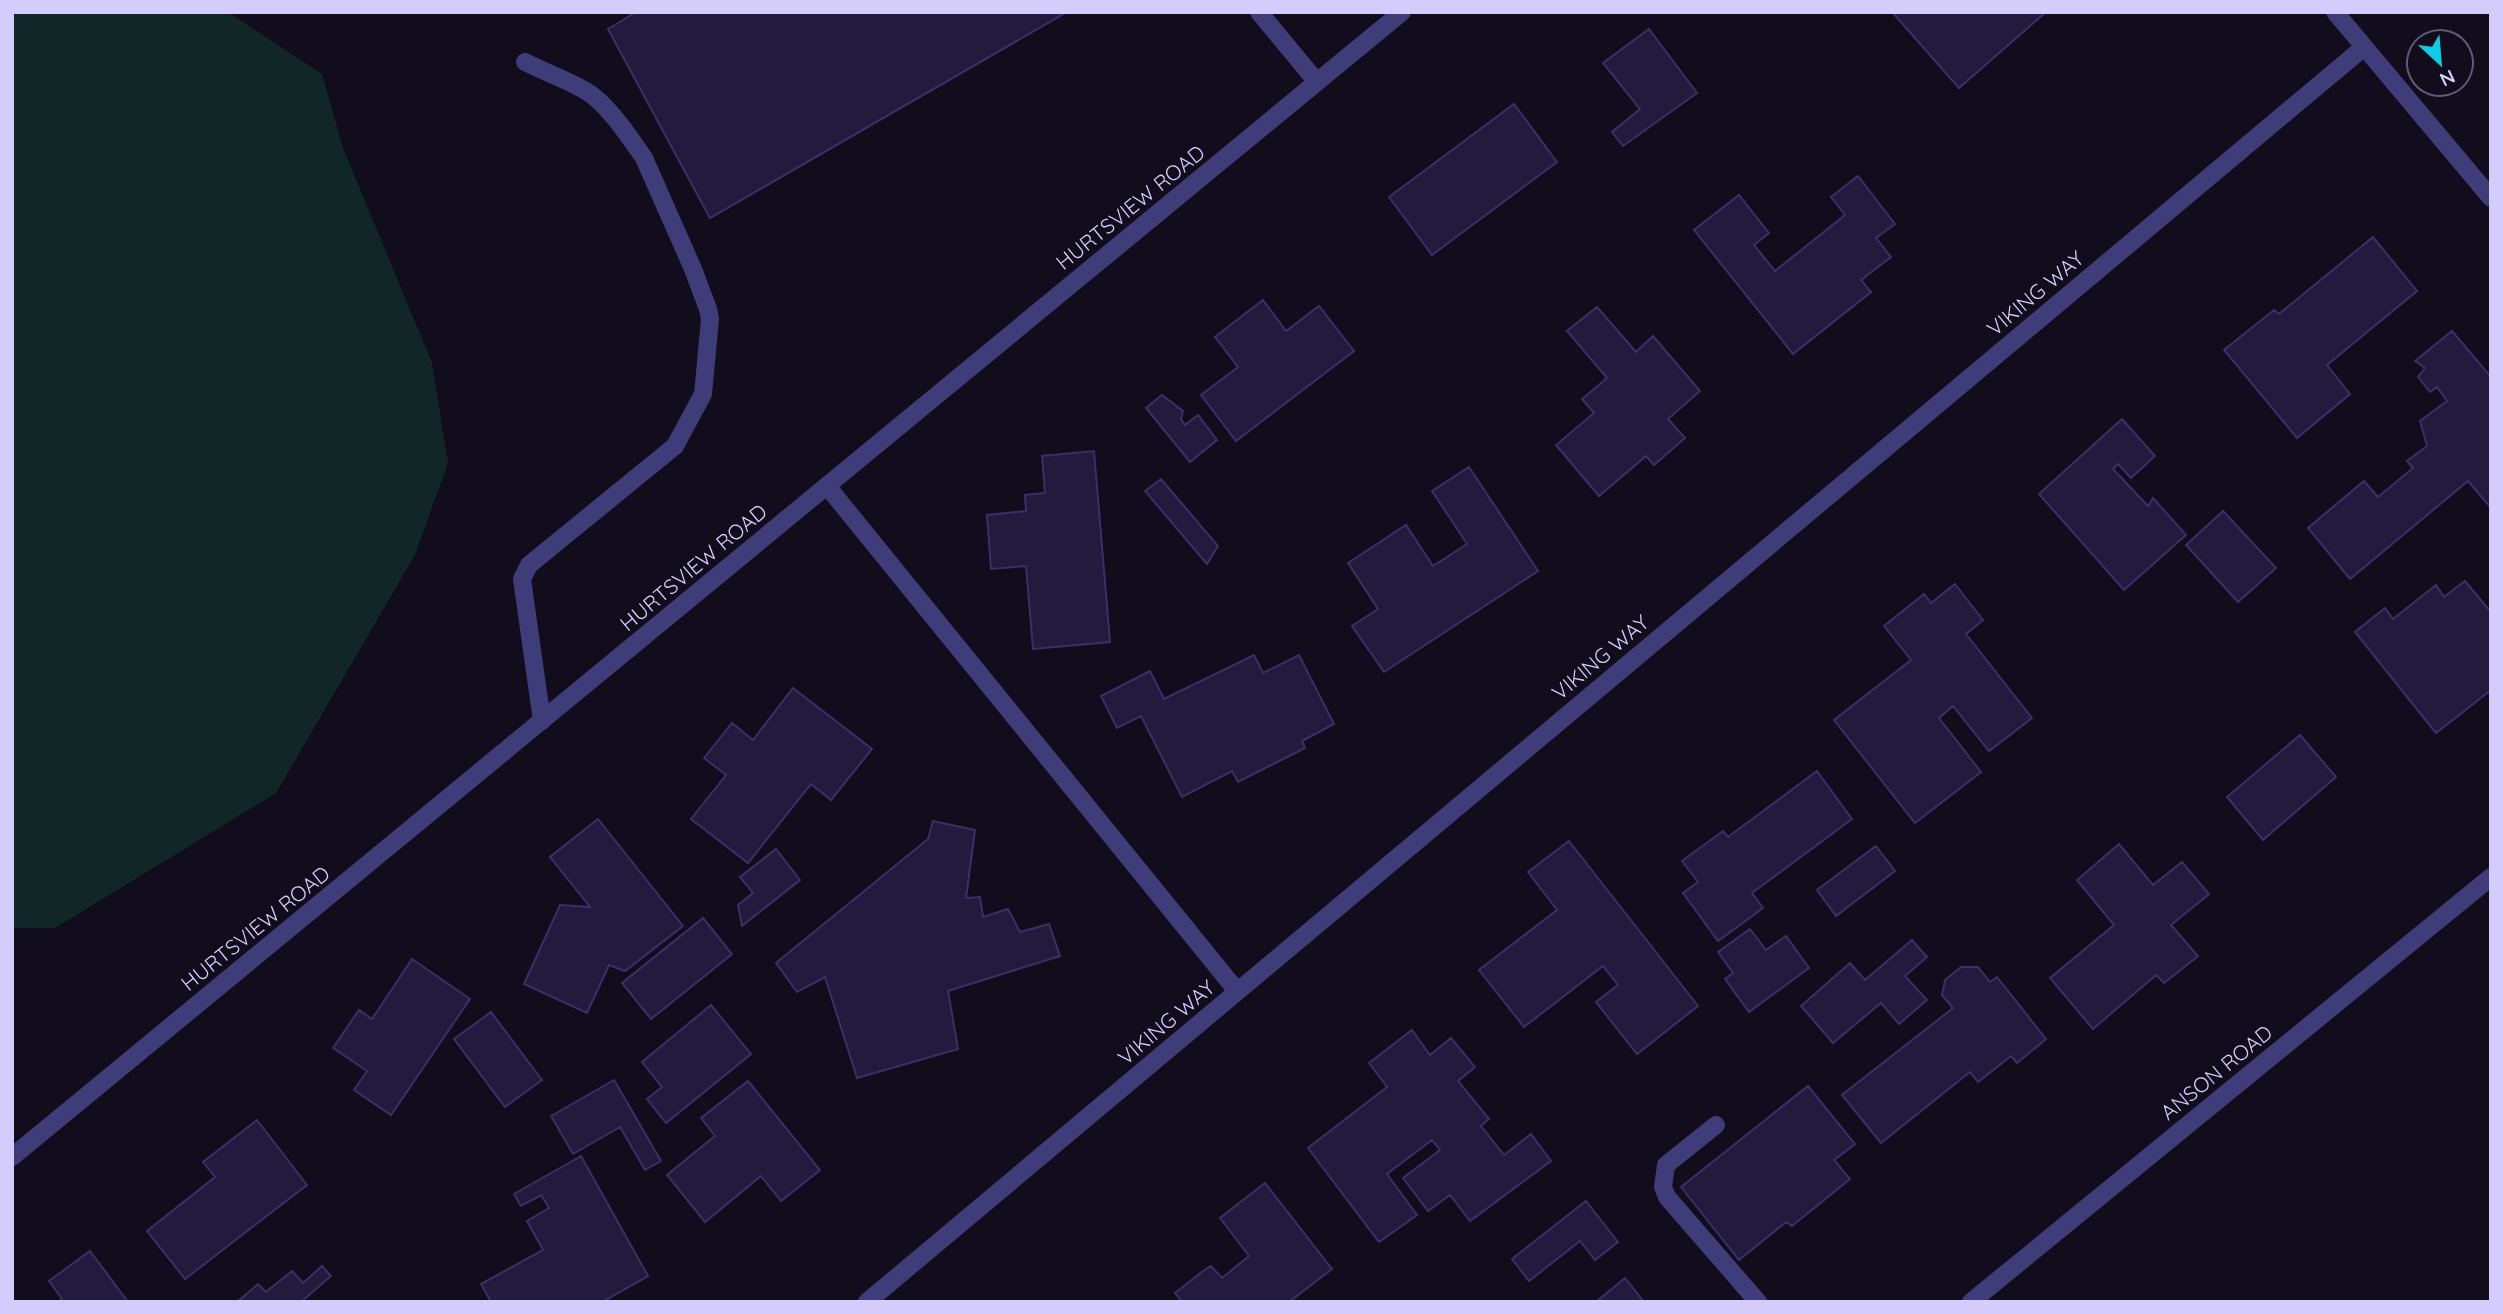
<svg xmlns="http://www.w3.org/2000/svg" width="2503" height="1314" viewBox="0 0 2503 1314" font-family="Quicksand,sans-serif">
	<rect width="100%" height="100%" fill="#110d1d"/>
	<!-- green -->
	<path fill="#112727" d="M12 12H228L322 74 343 148 432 363 448 463 415 555 276 793 55 928H12Z"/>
	<!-- building -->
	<path fill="#231b3d" stroke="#3b2f67" stroke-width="2" d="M636 12H1067L710 218 608 29Z
		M1892 12H2046L1959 88Z
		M1649 29 1697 93 1623 146 1612 132 1640 109 1603 63Z
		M1514 104 1557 162 1432 255 1389 197Z
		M1858 176 1895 224 1876 238 1891 257 1861 280 1871 292 1793 354 1694 230 1739 195 1769 233 1754 245 1775 271 1845 215 1831 197Z
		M2373 237 2417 291 2327 365 2350 394 2297 438 2224 350 2274 310 2279 314Z
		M1263 300 1286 331 1319 306 1354 351 1236 441 1201 395 1238 367 1215 337Z
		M1597 307 1636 352 1653 336 1700 391 1668 419 1685 438 1654 465 1646 456 1599 496 1556 445 1594 413 1582 399 1607 378 1567 331Z
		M2452 331 2491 377V508L2468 481 2350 579 2308 528 2364 481 2378 497 2413 468 2407 461 2427 446 2420 421 2447 401 2437 387 2430 392 2418 377 2425 368 2415 361Z
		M1162 395 1183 411 1181 419 1185 425 1198 415 1217 440 1190 462 1146 408Z
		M2122 419 2155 456 2131 478 2118 464 2113 469 2148 506 2153 498 2186 535 2124 590 2039 494Z
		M1094 451 1110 642 1033 649 1026 566 991 569 987 515 1026 511 1025 495 1045 493 1042 456Z
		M1469 467 1538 571 1384 672 1352 626 1378 609 1348 563 1406 525 1433 566 1467 544 1432 491Z
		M1161 479 1218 546 1207 564 1145 491Z
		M2223 511 2276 568 2238 602 2186 545Z
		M2465 581 2489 610 2491 608V690L2436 733 2355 632 2385 608 2393 619 2436 585 2444 597Z
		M1955 584 1983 620 1966 634 2032 718 1989 751 1953 706 1939 718 1981 772 1915 823 1834 720 1911 660 1884 626 1924 594 1931 603Z
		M1254 655 1263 673 1299 655 1334 724 1302 741 1305 748 1238 782 1232 771 1182 797 1141 716 1117 728 1101 696 1150 671 1164 699Z
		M793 688 872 749 831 800 811 784 748 863 691 819 726 775 704 758 732 723 753 740Z
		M2300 735 2336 777 2263 840 2227 797Z
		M1817 771 1852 819 1752 893 1763 908 1718 941 1683 893 1698 882 1682 861 1723 831 1728 837Z
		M598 819 683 926 625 971 609 965 587 1013 524 984 560 905 590 907 550 857Z
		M933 821 975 830 966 898 980 897 983 917 1008 909 1020 932 1049 924 1060 956 948 991 958 1049 857 1078 825 977 797 992 776 963 928 839Z
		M1569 841 1698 1006 1637 1054 1596 1002 1618 985 1603 966 1524 1027 1479 970 1557 910 1528 872Z
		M2119 844 2153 885 2182 862 2209 894 2171 925 2198 956 2164 983 2156 975 2093 1029 2050 978 2114 925 2077 880Z
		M1876 846 1895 871 1836 916 1817 890Z
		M776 849 800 880 742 926 738 905 753 893 740 877Z
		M703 918 732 954 651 1019 622 983Z
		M1750 929 1766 950 1786 936 1809 968 1749 1012 1725 979 1733 973 1718 952Z
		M1912 940 1927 957 1905 976 1927 1000 1899 1024 1881 1003 1833 1043 1801 1006 1850 963 1865 980Z
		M412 959 470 999 391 1115 354 1090 367 1071 333 1048 359 1010 372 1019Z
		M1961 967H1978L1990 982 1997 977 2046 1039 2017 1063 2011 1056 1978 1082 1970 1072 1881 1143 1842 1095 1953 1008 1942 995 1945 980Z
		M711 1005 751 1054 666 1123 647 1099 662 1087 642 1062Z
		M491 1012 542 1080 505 1107 454 1039Z
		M1412 1030 1430 1055 1451 1038 1475 1067 1458 1081 1489 1119 1481 1126 1504 1155 1531 1134 1551 1161 1470 1221 1450 1195 1428 1211 1403 1178 1440 1150 1432 1140 1387 1174 1417 1215 1379 1242 1308 1148 1387 1087 1369 1063Z
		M614 1080 661 1161 645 1170 620 1127 573 1154 551 1116Z
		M748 1081 820 1170 781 1201 761 1176 705 1222 667 1175 715 1136 701 1118Z
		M1808 1086 1855 1144 1834 1160 1850 1179 1792 1226 1786 1222 1739 1260 1681 1187Z
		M257 1120 307 1185 185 1279 147 1231 215 1177 203 1162Z
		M581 1156 648 1276 602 1302H491L481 1284 543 1250 527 1221 549 1208 541 1195 521 1206 514 1194Z
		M1265 1183 1332 1269 1289 1302H1182L1175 1293 1207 1268 1211 1266 1222 1278 1249 1256 1220 1218Z
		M1586 1201 1618 1242 1595 1260 1580 1241 1529 1281 1512 1259Z
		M90 1251 128 1302H58L62 1299 49 1281Z
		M322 1266 331 1276 301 1302H237L258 1284 266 1292 292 1271 303 1283Z
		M1625 1278 1644 1302H1596Z"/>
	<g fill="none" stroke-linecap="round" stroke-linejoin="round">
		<!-- minor -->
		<path stroke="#403c79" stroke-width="18" d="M1259 12 1317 82
			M2335 12 2491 198
			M525 62C545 72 567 80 586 91 607 103 630 138 644 158L693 269 708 309 710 319 703 394 675 446 529 565 522 579 542 721
			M827 486 1237 991
			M1716 1125 1666 1165 1663 1187 1667 1197 1758 1302
			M12 1157 1402 12
			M867 1302 2363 48
			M1971 1302 2491 877"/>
	</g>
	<g text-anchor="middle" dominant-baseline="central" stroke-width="5" stroke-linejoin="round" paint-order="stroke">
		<!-- street labels -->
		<g font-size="21" fill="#d4cdfb" stroke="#110d1d">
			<text transform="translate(1130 207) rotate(-39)">HURTSVIEW ROAD</text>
			<text transform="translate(2035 293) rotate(-40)">VIKING WAY</text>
			<text transform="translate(693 567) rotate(-40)">HURTSVIEW ROAD</text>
			<text transform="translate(1600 657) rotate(-40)">VIKING WAY</text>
			<text transform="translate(255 928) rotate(-39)">HURTSVIEW ROAD</text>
			<text transform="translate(1166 1022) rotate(-40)">VIKING WAY</text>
			<text transform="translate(2216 1072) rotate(-39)">ANSON ROAD</text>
		</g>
	</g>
	<!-- border -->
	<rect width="2503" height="1314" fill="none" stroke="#d4cdfb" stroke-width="28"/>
	<!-- north arrow -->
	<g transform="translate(2440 63) rotate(154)"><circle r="33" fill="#110d1d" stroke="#5f5a76" stroke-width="2"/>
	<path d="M0-5L12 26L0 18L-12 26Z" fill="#11cae4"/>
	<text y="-10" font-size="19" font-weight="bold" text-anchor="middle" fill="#d4cdfb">N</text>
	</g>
</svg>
